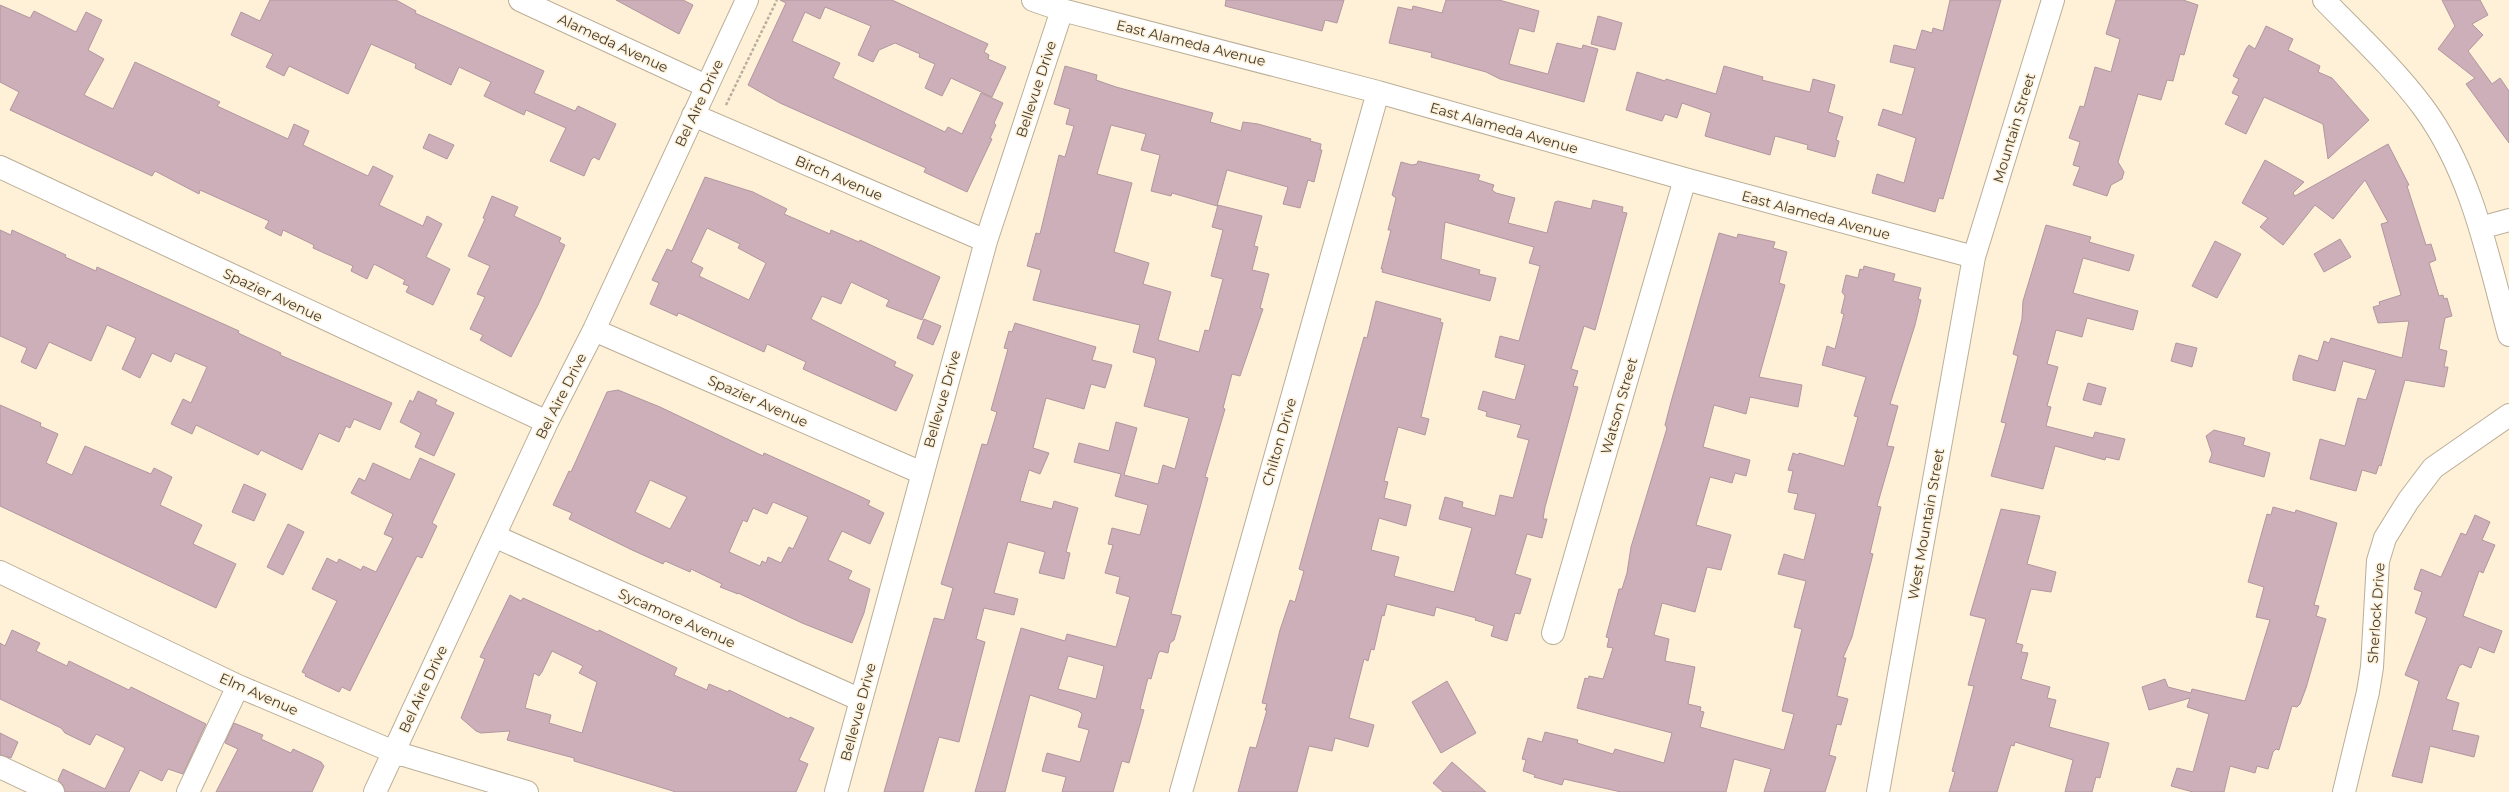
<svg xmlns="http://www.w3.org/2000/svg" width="2509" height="792" viewBox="0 0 2509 792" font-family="Montserrat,sans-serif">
	<rect width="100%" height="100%" fill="#fef1d8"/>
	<!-- building -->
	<path fill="#ccafb8" stroke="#b3969f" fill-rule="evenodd" d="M270 0H396L416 11 415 13 544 71 534 93 575 111 578 106 616 124 599 160 594 157 591 160 584 176 550 161 566 128 526 110 524 115 484 96 491 82 459 67 451 85 415 68 416 64 371 44 348 94 289 66 284 76 266 67 273 54 231 35 241 12 260 21Z
		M616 0H683L693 5 679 34Z
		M780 0H892L988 44 984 52 989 55 988 59 1006 67 992 97 951 78 942 96 925 88 935 64 919 57 920 54 895 43 879 50 873 62 858 55 871 26 825 7 820 19 805 12 792 41 840 63 833 78 945 132 948 127 962 134 981 93 1003 103 994 123 996 125 990 138 992 139 967 192 924 172 926 168 780 103 748 85 786 3Z
		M1226 0H1344L1337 23 1325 20 1322 31 1225 6Z
		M1446 0H1499L1539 11 1534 32 1519 28 1509 64 1548 74 1557 43 1582 49 1583 45 1598 49 1584 102 1500 79 1486 72 1431 57 1432 53 1389 43 1398 7 1412 10 1413 6 1442 13Z
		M1950 0H2001L1943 199 1939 198 1935 212 1872 193 1877 174 1904 183 1916 138 1878 125 1883 109 1902 115 1915 68 1890 62 1894 45 1916 50 1922 30 1932 33 1933 28 1943 31Z
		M2116 0H2183L2198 5 2184 55 2180 54 2173 81 2167 80 2161 100 2138 94 2118 162 2124 172 2122 179 2111 185 2107 196 2073 185 2080 167 2073 165 2080 142 2069 138 2080 106 2084 107 2095 67 2111 72 2120 39 2106 34Z
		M2442 0H2480L2488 15 2472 24 2483 35 2468 51 2492 84 2500 78 2509 91V143L2466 84 2475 78 2438 49 2455 26Z
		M0 5 30 18 34 11 76 32 86 12 102 20 88 50 104 59 84 95 113 109 135 62 220 102 217 106 288 139 294 124 309 131 303 145 368 176 373 166 393 176 379 205 423 226 427 216 442 224 426 257 450 269 433 305 406 292 409 286 403 284 405 280 374 264 367 279 351 271 353 266 313 248 314 245 283 230 281 236 265 228 269 221 200 190 199 194 155 171 152 176 10 110 19 92 0 82Z
		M1598 16 1622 23 1615 50 1591 44Z
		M2266 26 2293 39 2288 50 2320 66 2318 72 2332 78 2369 120 2328 159 2323 124 2264 97 2246 134 2225 124 2239 96 2232 93 2239 79 2233 76 2246 49 2249 45 2255 49Z
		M1065 66 1097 75 1096 80 1116 87 1213 113 1210 122 1241 131 1243 122 1258 124 1311 139 1310 141 1321 144 1320 150H1322L1314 182 1308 180 1300 208 1283 204 1288 187 1227 170 1217 206 1172 193 1171 196 1151 191 1160 155 1141 150 1146 134 1111 125 1097 174 1132 183 1114 252 1149 263 1143 284 1171 292 1158 340 1199 352 1205 330 1209 331 1223 279 1211 276 1223 230 1212 227 1218 205 1262 216 1254 246 1258 247 1252 270 1269 274 1260 308 1263 309 1240 376 1232 374 1223 408 1225 409 1205 477 1208 478 1171 614 1181 616 1174 640 1170 643 1168 653 1160 651 1158 654 1151 679 1148 678 1140 709 1144 710 1129 763 1122 761 1113 792H1062L1066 777 1042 771 1047 753 1080 762 1089 730 1078 727 1082 714 1079 711 1030 695 1005 792H975L1021 628 1065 641 1067 634 1116 647 1130 597 1116 593 1120 577 1105 573 1113 545 1108 544 1112 528 1140 535 1148 505 1115 496 1121 474 1074 462 1079 443 1109 451 1116 422 1137 428 1124 475 1158 484 1163 465 1175 469 1189 418 1144 406 1156 362 1155 358 1133 352 1140 325 1033 300 1041 270 1027 266 1036 233 1040 234 1059 155 1065 157 1074 126 1066 124 1070 109 1054 104ZM1068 656 1104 666 1096 699 1058 689Z
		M1724 66 1763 77 1762 80 1810 92 1813 79 1835 85 1828 112 1843 117 1836 140 1839 141 1835 157 1807 149 1808 145 1775 136 1770 155 1705 136 1711 113 1682 103 1677 118 1665 114 1662 121 1626 110 1637 72 1665 81 1666 79 1716 94Z
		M429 134 454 145 447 159 423 148Z
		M2388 144 2409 185 2407 186 2426 245 2431 244 2436 260 2429 263 2439 296 2443 295 2444 299 2447 298 2452 316 2445 318 2439 349 2447 351 2444 367H2448L2444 387 2405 380 2381 466 2379 465 2376 474 2362 470 2356 491 2310 479 2320 439 2345 446 2358 398 2366 400 2376 370 2343 361 2335 391 2293 380V375L2299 355 2318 361 2324 341 2329 343 2331 338 2402 358 2409 321 2378 323 2373 307 2380 305 2379 302 2401 295 2381 224 2388 222 2365 180 2333 219 2315 205 2283 245 2260 227 2268 218 2242 203 2265 160 2304 182 2293 193 2295 196Z
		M1418 161 1480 175 1478 180 1494 185 1492 190 1496 193 1515 198 1508 223 1547 233 1555 202 1558 201 1591 209 1593 200 1623 207 1622 212 1627 213 1595 330 1584 326 1571 369 1578 371 1573 386 1578 387 1545 507 1543 519H1547L1542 538 1527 534 1515 574 1531 579 1520 614 1515 613 1507 641 1491 636 1494 626 1475 620 1476 618 1436 607 1434 616 1387 604 1384 616 1382 615 1374 650 1371 649 1368 661 1364 659 1349 718 1374 725 1368 747 1335 738 1332 751 1309 746 1297 792H1238L1250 747 1256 748 1267 710H1265L1267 704 1262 703 1280 630 1290 600 1295 602 1304 571 1299 569 1364 337 1367 338 1376 301 1441 319 1440 322 1443 323 1421 417 1429 419 1425 435 1398 427 1384 481 1388 482 1384 498 1411 505 1406 526 1379 518 1371 550 1399 557 1394 576 1454 592 1472 528 1439 519 1445 497 1463 502 1462 507 1495 516 1500 495 1513 498 1529 440 1517 437 1521 425 1486 416 1487 412 1478 409 1483 391 1515 400 1525 365 1495 357 1500 336 1519 341 1540 266 1529 263 1534 247 1445 222 1441 259 1480 270 1479 274 1496 278 1490 301 1382 272 1383 269H1381L1391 230H1388L1396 198 1392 195 1401 162 1412 165 1417 164Z
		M705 177 753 192 787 209 784 214 830 234 831 230 859 242 860 240 940 277 922 320 886 306 889 300 851 282 841 304 822 296 811 319 896 362 894 366 913 375 896 411 803 369 806 362 767 344 764 352 681 314 678 313 677 316 650 304 659 283 652 280 667 249 672 251ZM707 228 740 244 738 248 766 263 749 300 699 276 703 268 691 262Z
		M492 196 518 207 514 216 561 238 559 242 565 245 538 305 511 357 480 340 483 335 470 329 485 297 477 294 490 266 468 256 485 219 483 218Z
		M2046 225 2091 237 2089 242 2134 255 2129 271 2083 258 2073 293 2138 311 2133 330 2087 318 2082 337 2056 330 2047 364 2058 367 2047 406 2051 407 2046 426 2093 438 2095 432 2125 439 2119 460 2106 457 2105 460 2055 446 2043 489 1991 476 2006 423 2001 422 2018 356 2013 354 2022 319 2023 301Z
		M0 230 11 235 12 230 66 255 65 257 96 271 97 267 239 331 238 333 281 353 280 355 392 403 380 430 354 419 350 428 346 426 339 442 319 433 302 470 261 450 258 455 196 425 192 434 171 424 183 399 191 403 207 367 175 353 171 362 152 353 140 378 122 369 136 338 107 325 91 361 49 342 36 369 21 362 27 348 0 336Z
		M1719 233 1737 238 1738 234 1775 242 1773 248 1787 252 1779 283 1785 285 1759 377 1802 385 1798 407 1750 397 1746 414 1714 405 1703 447 1750 460 1746 476 1735 473 1732 483 1710 477 1696 525 1731 535 1721 570 1707 567 1695 612 1662 603 1654 635 1669 639 1665 661 1695 667 1688 704 1701 707 1700 711 1704 712 1700 727 1784 750 1794 714 1782 711 1802 629 1794 627 1806 581 1778 574 1784 554 1804 560 1816 514 1794 509 1798 494 1788 492 1793 471 1788 470 1793 453 1798 455 1799 453 1844 466 1858 417 1854 416 1866 377 1822 365 1827 346 1835 349 1844 314 1841 313 1845 296 1842 292 1846 275 1858 278 1860 269 1863 270 1864 266 1895 274 1893 281 1921 288 1918 299 1921 300 1915 325 1890 404 1898 406 1887 446 1894 447 1877 506 1881 507 1870 553 1873 554 1852 637 1843 658H1846L1837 696 1848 699 1841 725 1837 724 1829 755 1836 757 1825 792H1764L1771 769 1734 759 1726 792H1621L1564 779 1562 785 1534 777 1535 775 1523 771 1526 760 1522 759 1528 738 1542 742 1545 732 1578 740 1577 743 1613 754 1615 749 1664 763 1672 733 1577 708 1585 678 1588 679 1589 676 1603 679 1613 648 1607 647 1609 638 1606 637 1619 589H1622L1627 573 1631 547 1667 428 1665 425 1671 402Z
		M2340 239 2351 257 2324 272 2314 254Z
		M2215 241 2241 254 2217 298 2192 286Z
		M924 319 941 326 933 345 917 338Z
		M1015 323 1096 347 1092 360 1112 365 1105 388 1091 384 1084 409 1046 398 1033 448 1049 453 1040 474 1029 470 1020 501 1052 509 1054 501 1078 508 1066 552 1070 553 1064 579 1039 573 1045 552 1008 542 994 593 1018 599 1014 615 984 608 976 639 985 642 959 742 939 737 923 792H884L934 618 944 620 953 588 941 584 982 444 987 445 997 412 991 410 1008 349 1004 348 1009 331 1012 332Z
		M2176 343 2197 348 2192 367 2171 361Z
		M2088 383 2106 388 2101 405 2083 400Z
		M618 390 660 407 763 456 764 453 853 493 870 501 868 505 884 513 870 544 842 531 828 560 852 571 848 579 870 589 864 613 852 643 802 623 738 593V594L720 587 722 584 691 569 690 572 665 561 663 564 632 550 569 519 572 513 553 505 569 471 571 472 607 392ZM650 480 687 497 670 529 635 512ZM773 502 808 517 793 549 789 547 781 563 768 557 766 563 762 561 760 566 729 552 743 520 747 522 753 508 767 514Z
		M418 391 437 400 435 404 454 413 434 456 415 447 421 433 400 422 410 400 413 402Z
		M0 405 41 423 40 426 58 434 46 463 72 475 85 446 151 474 154 468 172 477 160 505 202 525 193 544 236 564 216 608 0 506Z
		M2214 430 2245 438 2243 445 2270 453 2264 477 2209 462 2212 454 2206 436Z
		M420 458 455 474 432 523 437 526 422 558 417 556 350 691 342 687 339 692 305 676 306 674 302 672 337 601 312 589 327 558 337 563 339 559 361 570 363 566 376 572 393 538 384 534 393 514 351 493 359 478 365 481 373 463 410 480Z
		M244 484 266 494 254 521 232 512Z
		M2273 507 2295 513 2296 510 2337 523 2314 605 2319 606 2316 616 2326 619 2306 688 2300 704 2297 707 2292 706 2279 750 2276 749 2273 752 2268 769 2257 766 2255 773 2230 766 2224 792H2193L2171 786 2177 768 2193 772 2209 714 2187 707 2190 698 2149 710 2142 687 2165 679 2168 687 2191 693 2192 689 2245 701 2270 620 2256 617 2264 587 2248 582 2267 514 2271 515Z
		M2001 509 2040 516 2027 564 2056 572 2051 592 2031 589 2016 643 2023 645 2021 652 2028 653 2021 679 2050 687 2047 698 2056 700 2049 727 2109 743 2100 778 2096 777 2092 792H2065L2073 760 2015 742 2014 746 2011 745 1997 792H1949L1955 772 1952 771 1974 686 1968 685 1986 619 1970 615Z
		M2475 515 2490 522 2482 540 2495 545 2483 573 2479 571 2463 616 2502 631 2494 653 2479 647 2471 668 2462 664 2459 666 2446 699 2459 703 2452 730 2479 736 2474 757 2430 746 2422 783 2392 776 2419 681 2405 675 2427 618 2415 613 2422 592 2414 589 2421 569 2441 577 2461 533 2466 535Z
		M288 524 304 532 283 575 267 567Z
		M510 595 521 601 523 598 598 632 599 630 677 668 674 675 707 690 709 684 728 692 729 690 789 719 790 717 814 728 799 760 808 764 796 792H676L574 761V758L507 740 510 731 481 733 476 731 461 718 485 659 480 657ZM552 651 583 666 579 673 597 682 582 733 549 723 551 715 525 708 534 673 539 676 542 672Z
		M12 630 40 643 36 651 67 666 69 661 129 690 131 687 206 724 183 774 168 769 162 781 140 770 129 792H65L63 785 58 780 63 769 105 789 125 748 96 734 90 745 65 733 61 728 0 699V643L5 646Z
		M1447 681 1476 733 1441 753 1412 702Z
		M234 723 263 735 261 739 291 753 293 749 321 762 324 766 312 792H216L238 749 225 743Z
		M0 733 18 742 11 758 0 755Z
		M1452 762 1486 792H1443L1433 783Z"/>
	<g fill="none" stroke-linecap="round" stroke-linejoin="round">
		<defs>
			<path id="minor" d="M520 0 706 86
				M1033 0 1062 10 1378 92 1685 179 1974 257
				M2324 0C2358 35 2394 68 2423 107 2472 173 2488 257 2509 335
				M693 115 986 241
				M0 167 547 422
				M2480 228 2509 220
				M594 330 922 473
				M494 536 861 700
				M0 572 238 686 394 752 527 792
				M1553 633 1685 179
				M0 767 53 792
				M188 792 238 686
				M375 792 547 422 594 330 747 0
				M836 792 986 241 1062 10
				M1181 792 1378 92
				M1878 792 1974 257 2053 0
				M2344 792 2368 692 2372 667 2378 561 2385 538 2408 501 2433 468 2509 415"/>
		</defs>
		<!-- minor casing -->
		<use href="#minor" stroke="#bbae97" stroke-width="24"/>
		<!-- path -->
		<path stroke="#b9af9c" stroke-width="2.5" stroke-dasharray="3 2" stroke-linecap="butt" d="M726 105 777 0"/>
		<!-- minor -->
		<use href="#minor" stroke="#fff" stroke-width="22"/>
	</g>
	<g text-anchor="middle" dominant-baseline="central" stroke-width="3" stroke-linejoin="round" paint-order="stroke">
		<!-- street labels -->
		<g font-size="14" fill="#423c33" stroke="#fef1d8">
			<text transform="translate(613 43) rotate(25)">Alameda Avenue</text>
			<text transform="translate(1191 43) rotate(14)">East Alameda Avenue</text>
			<text transform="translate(1036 89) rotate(-72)">Bellevue Drive</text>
			<text transform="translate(699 103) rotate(-65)">Bel Aire Drive</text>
			<text transform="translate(1504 128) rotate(16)">East Alameda Avenue</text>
			<text transform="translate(2014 128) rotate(-73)">Mountain Street</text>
			<text transform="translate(839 178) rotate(23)">Birch Avenue</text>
			<text transform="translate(1816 215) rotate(15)">East Alameda Avenue</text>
			<text transform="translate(273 295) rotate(25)">Spazier Avenue</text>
			<text transform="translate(561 396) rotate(-63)">Bel Aire Drive</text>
			<text transform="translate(942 399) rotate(-74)">Bellevue Drive</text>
			<text transform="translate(758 401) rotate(24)">Spazier Avenue</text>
			<text transform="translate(1619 406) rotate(-74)">Watson Street</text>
			<text transform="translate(1279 442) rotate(-74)">Chilton Drive</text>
			<text transform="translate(1926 524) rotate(-80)">West Mountain Street</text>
			<text transform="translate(2376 613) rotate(-86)">Sherlock Drive</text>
			<text transform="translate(677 618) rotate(24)">Sycamore Avenue</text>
			<text transform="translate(423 689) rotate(-65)">Bel Aire Drive</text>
			<text transform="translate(259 694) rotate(24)">Elm Avenue</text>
			<text transform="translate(858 712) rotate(-75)">Bellevue Drive</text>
		</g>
	</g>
</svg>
